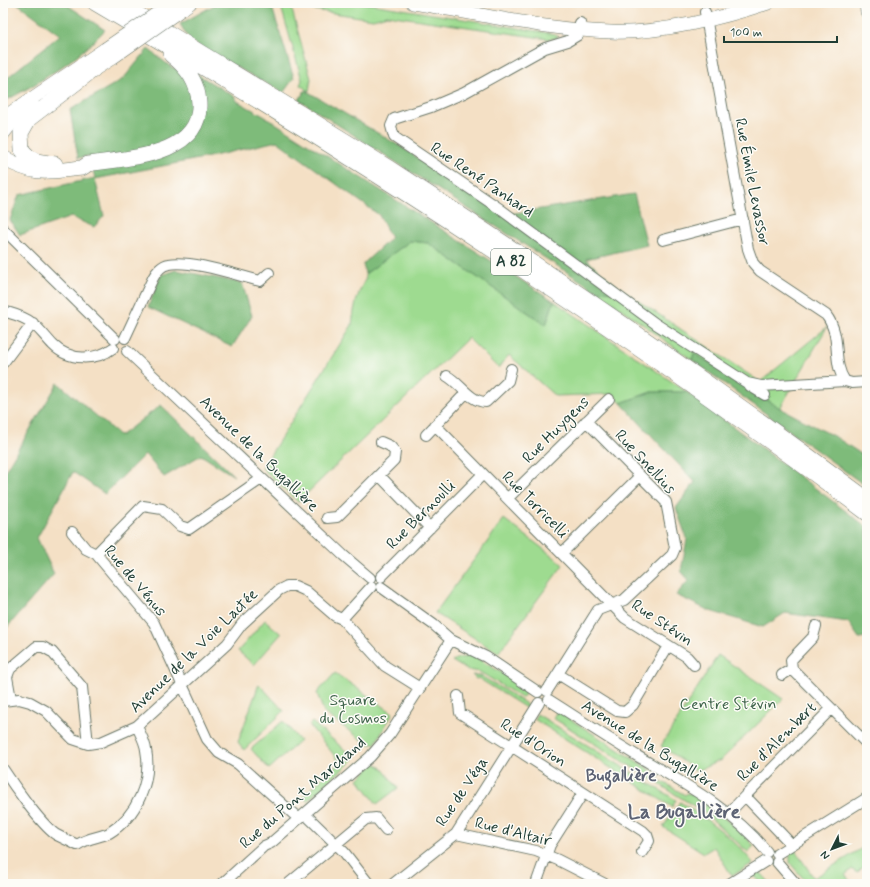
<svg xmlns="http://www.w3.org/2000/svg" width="870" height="887" viewBox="0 0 870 887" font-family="Mynerve,sans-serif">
	<rect width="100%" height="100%" fill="#fdfcf7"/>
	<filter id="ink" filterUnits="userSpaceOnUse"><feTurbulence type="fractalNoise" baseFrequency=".025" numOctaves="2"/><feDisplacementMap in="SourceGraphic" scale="8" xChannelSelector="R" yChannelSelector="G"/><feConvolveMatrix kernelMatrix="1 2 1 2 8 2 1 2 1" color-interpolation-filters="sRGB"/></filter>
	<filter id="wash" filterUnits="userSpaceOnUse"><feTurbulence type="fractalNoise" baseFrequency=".012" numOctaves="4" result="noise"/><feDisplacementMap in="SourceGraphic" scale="16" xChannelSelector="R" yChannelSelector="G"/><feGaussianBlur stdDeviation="0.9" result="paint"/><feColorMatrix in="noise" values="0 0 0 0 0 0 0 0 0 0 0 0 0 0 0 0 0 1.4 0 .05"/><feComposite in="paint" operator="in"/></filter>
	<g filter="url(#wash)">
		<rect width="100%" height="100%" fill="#f4e0c5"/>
		<!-- green -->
		<path fill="#9edb90" stroke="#5e8c62" d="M280 3H365L555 34 558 36 557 38 548 39 387 15 373 19 294 7 292 10 311 79 309 91 300 85 302 80Z
			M410 241 428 243 546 325 554 301 687 392H651L621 403 613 394 555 396 509 355 498 368 468 338 298 502 262 468 352 325C354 307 357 294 366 278L365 274Z
			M622 290 760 382 827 327 780 408 694 353 692 360 598 292Z
			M504 519 554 557 563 565 498 653 435 613Z
			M265 620 281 634 254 665 238 651Z
			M470 654 517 682 527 691 522 698 480 672 467 670 452 661 458 658 467 657Z
			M718 655 783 699 721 760 697 771 661 746Z
			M335 673 393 713 375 744H368L324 713 317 693Z
			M472 675 481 676 525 703 529 710 478 678 476 679Z
			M259 684 284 711 244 750 238 742Z
			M557 711 660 776 656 782 553 718Z
			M537 714 676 800 672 807 534 719Z
			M283 721 300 741 269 769 251 749Z
			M312 722 351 755 353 760 307 801 303 796 340 762 309 725Z
			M375 763 381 767 398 788 377 804 358 779Z
			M661 781 685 795 687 793 695 795 740 831 754 846 748 852 705 813 659 784Z
			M680 802C706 818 734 838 753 863L732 876 714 847 704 853 663 827Z
			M867 845V863L857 873 852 869 845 875 851 882 848 884H808L790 863V853L795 850 814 878Z
			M759 871 771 884H763L753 875Z"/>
		<!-- forest -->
		<path fill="#7ebb7a" stroke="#4e7c57" d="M17 3H64L105 30C77 60 39 83 3 102V81L60 35Z
			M218 3 271 4 294 78 283 93 190 41 180 24Z
			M148 49 171 67 200 76 235 97 237 101 269 119 554 301 546 325 428 243 410 241 365 274 363 264 391 238 379 215 277 141 214 156 95 179 104 216 94 227 71 217 20 235 10 220 19 195 95 178 89 156 78 158 70 110 123 79Z
			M305 90 403 148 503 215 634 194 647 245 586 259 622 290 598 292 299 100Z
			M176 270 242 283 252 316 232 347 148 307 161 275Z
			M694 353 780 408 837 438 867 458V487L692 360Z
			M58 383 120 436 161 405 234 476 201 455 164 477 145 454 105 494 73 472 37 538 54 574 3 632V470L5 471Z
			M651 392H687L867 527V637L859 638 848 622 785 613 763 627 710 611 676 595 689 580 681 571 687 539 676 508 695 482 621 403Z"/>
	</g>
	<g filter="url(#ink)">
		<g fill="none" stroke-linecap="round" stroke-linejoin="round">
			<defs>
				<path id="minor" d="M705 12 748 249 753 263 760 271 826 315C843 337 831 361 845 381
					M580 23 578 35 568 41 545 48 464 93 431 107 394 119 391 126 394 137 500 209 656 324 747 383 761 386 845 381 852 383 867 382
					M3 229 115 339
					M663 240 743 219
					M3 311C13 314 23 316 32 323 40 329 46 338 53 345 69 361 96 361 113 348
					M125 338 153 278C156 272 162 265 169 264 192 260 236 275 260 281L269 273
					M127 351 343 555 370 578
					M3 363 33 323
					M447 376C460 383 470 402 486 402L508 381 511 369
					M750 386 765 395
					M435 425 625 618 687 657 694 665
					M426 435 466 393
					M379 475 430 528
					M508 498 609 399
					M327 518 337 517 394 460 395 452 390 446 381 442
					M72 532 86 549 96 554 154 623 207 739 219 753 238 764 299 819
					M562 553 640 476
					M96 554 143 506 162 509 180 526 189 529 261 479
					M381 577 483 474
					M381 587 434 625 451 640 486 657 538 692
					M342 619 385 666 420 688
					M816 626 813 637 791 660 792 669 867 744
					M558 674 617 711 625 712 633 705 668 646
					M782 675 792 669
					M547 691 598 610 624 600 672 555 675 548 666 502 586 421
					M458 696 460 713 643 831 647 835 649 841 642 852
					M11 699 7 677 10 669 36 647H43L52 652 82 687 88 744
					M549 700C579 719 609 739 639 757 685 784 733 810 767 852
					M3 701 19 699 30 702 46 711 73 739 88 744 101 742 137 726 227 644 242 624 279 590 287 586H295L306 591 335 616 342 619 371 587
					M3 769C14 786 40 823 55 834 62 838 70 841 77 845 89 837 98 838 109 833 137 816 152 781 146 750 145 741 140 734 137 726
					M305 814 344 852 369 884
					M728 814 745 796
					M456 834 536 851 558 860 605 884
					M792 845 745 796 831 709
					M777 854 867 798
					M777 862 796 884
					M222 884 264 846 271 843 370 757 390 734 451 640
					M288 884 366 819 376 818 386 830
					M393 884 456 834 539 703
					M536 884 550 845 583 793
					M729 884 766 861"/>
				<path id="major" d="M413 3C477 13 546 30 611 32 659 34 723 18 768 3
					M866 3 867 12
					M182 9 190 3
					M86 75 112 58
					M3 118 105 49
					M3 134 11 124 36 108"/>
				<path id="highway" d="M95 3C361 159 620 328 867 513
					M120 3C212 60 305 115 397 173 557 276 714 385 867 499
					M3 158C37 176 45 172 82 168L88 164C124 158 202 157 199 103 198 82 187 68 171 55
					M55 164 36 161 29 157 22 150 21 133 29 119 93 70"/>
			</defs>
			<!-- minor casing -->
			<use href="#minor" stroke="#6a7667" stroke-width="12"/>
			<!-- major casing -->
			<use href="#major" stroke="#6a7667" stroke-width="14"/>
			<!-- highway casing -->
			<use href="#highway" stroke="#6a7667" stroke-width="16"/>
			<!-- minor -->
			<use href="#minor" stroke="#fff" stroke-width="10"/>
			<!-- major -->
			<use href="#major" stroke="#fff" stroke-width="13"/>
			<!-- highway -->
			<use href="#highway" stroke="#fff" stroke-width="15"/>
			<defs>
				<path id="major-bridge" d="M105 49 172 3
					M112 58 182 9"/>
			</defs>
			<!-- major-bridge casing -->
			<use href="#major-bridge" stroke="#6a7667" stroke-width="14" stroke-linecap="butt"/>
			<!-- major-bridge -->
			<use href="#major-bridge" stroke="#fff" stroke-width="13"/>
		</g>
	</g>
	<g text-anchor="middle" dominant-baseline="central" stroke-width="3" stroke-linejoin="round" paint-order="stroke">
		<!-- shield labels -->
		<rect fill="#fdfcf7" stroke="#62766e" stroke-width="1" x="491" y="249" width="40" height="26" rx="3"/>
		<g font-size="15" font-weight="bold" fill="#1f3d34">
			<text x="511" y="262">A 82</text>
		</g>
		<!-- street labels -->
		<g font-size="16" fill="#1f3d34" stroke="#fdfcf7">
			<text transform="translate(482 180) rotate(34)">Rue René Panhard</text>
			<text transform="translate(752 182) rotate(79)">Rue Émile Levassor</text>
			<text transform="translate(556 430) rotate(-45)">Rue Huygens</text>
			<text transform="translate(259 454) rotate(44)">Avenue de la Bugallière</text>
			<text transform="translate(645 462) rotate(47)">Rue Snellius</text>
			<text transform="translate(535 505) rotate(45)">Rue Torricelli</text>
			<text transform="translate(421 515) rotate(-45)">Rue Bernoulli</text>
			<text transform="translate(135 581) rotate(50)">Rue de Vénus</text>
			<text transform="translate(662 623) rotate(34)">Rue Stévin</text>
			<text transform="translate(194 651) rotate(-44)">Avenue de la Voie Lactée</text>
			<text transform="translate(777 742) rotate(-45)">Rue d'Alembert</text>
			<text transform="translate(533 743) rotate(33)">Rue d'Orion</text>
			<text transform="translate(650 746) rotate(32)">Avenue de la Bugallière</text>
			<text transform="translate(462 792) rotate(-56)">Rue de Véga</text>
			<text transform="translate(303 793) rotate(-41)">Rue du Pont Marchand</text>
			<text transform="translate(513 832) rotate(14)">Rue d'Altair</text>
		</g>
		<!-- park labels -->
		<g font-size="16" fill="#3f644b" stroke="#fdfcf7">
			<text x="353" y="700">Square<tspan x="353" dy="18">du Cosmos</tspan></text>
			<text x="728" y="704">Centre Stévin</text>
		</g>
		<!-- neighbourhood labels -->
		<g font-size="17" font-weight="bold" fill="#5d6374" stroke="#fdfcf7">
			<text x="621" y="776">Bugallière</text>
		</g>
		<!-- district labels -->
		<g font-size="20" font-weight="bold" fill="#5d6374" stroke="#fdfcf7">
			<text x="684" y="812">La Bugallière</text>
		</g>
	</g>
	<!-- margin -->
	<rect width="870" height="887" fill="none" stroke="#fdfcf7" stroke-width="16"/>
	<!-- north arrow -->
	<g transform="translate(832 849) rotate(228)" stroke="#fdfcf7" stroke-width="3" paint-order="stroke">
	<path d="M0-3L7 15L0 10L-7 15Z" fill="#1f3d34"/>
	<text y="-6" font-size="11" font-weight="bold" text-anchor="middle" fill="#1f3d34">N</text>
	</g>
	<!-- scale -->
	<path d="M724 36v6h113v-6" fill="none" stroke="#1f3d34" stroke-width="2"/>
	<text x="730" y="36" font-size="12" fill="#1f3d34" stroke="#fdfcf7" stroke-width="3" paint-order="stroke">100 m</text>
</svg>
